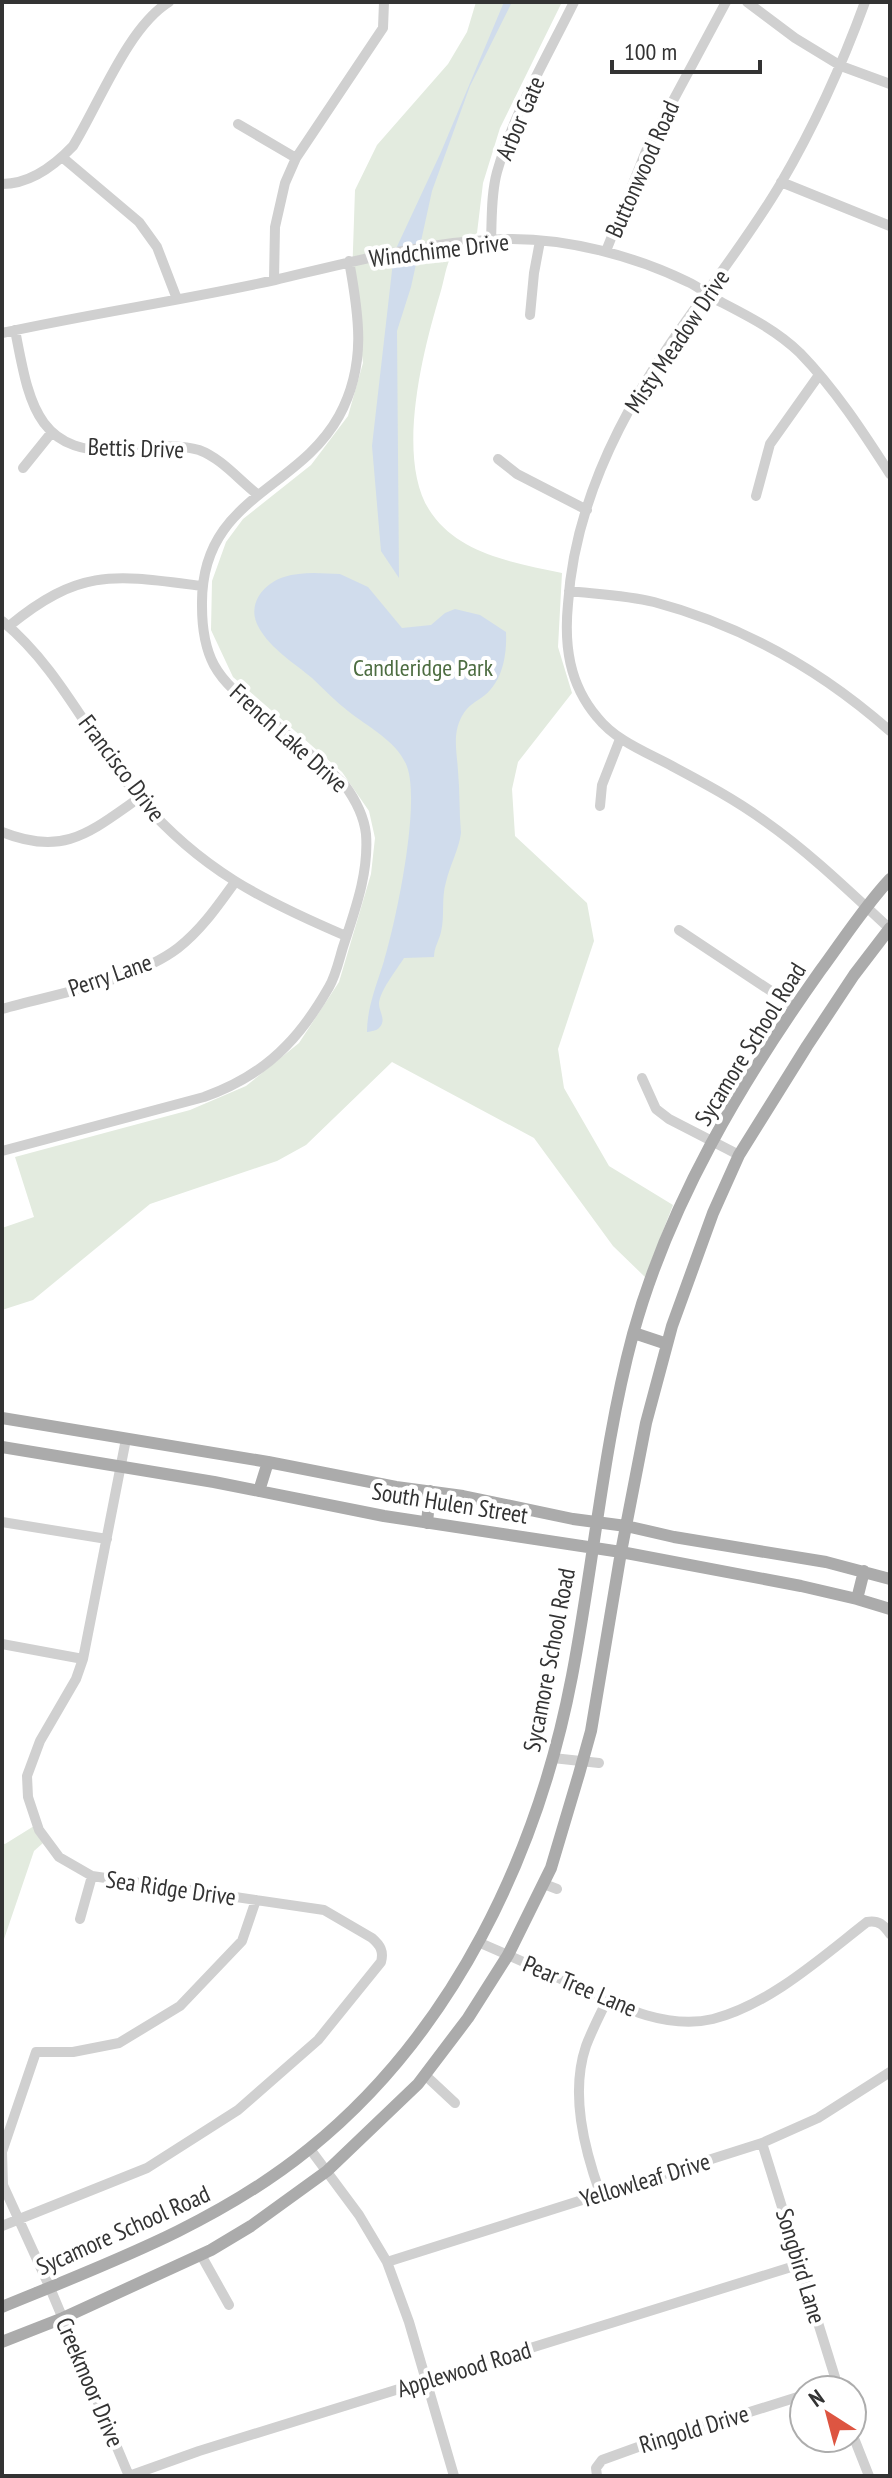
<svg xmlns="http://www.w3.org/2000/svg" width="892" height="2478" viewBox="0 0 892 2478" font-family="'PT Sans Narrow',sans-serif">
	<rect width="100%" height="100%" fill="#fff"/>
	<!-- green -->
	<path fill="#e3ebdf" d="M476 2H562L500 128 483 183 477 233C469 239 458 246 453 253 446 263 444 282 440 294 423 351 394 462 432 514 461 555 516 563 562 573L558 647 572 693 518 762 512 789 515 836 587 903 594 941 558 1049 564 1088 609 1166 673 1205 645 1277 613 1246 534 1138 392 1062 306 1145 277 1161 150 1204 33 1300 2 1310V1228L34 1217 15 1157 190 1110 246 1086 299 1043 339 982 371 874 375 838 369 811 342 772 233 677 211 630 212 581 226 542 243 519 311 465 348 416 363 363 352 279 355 190 377 145 448 64 467 32Z
		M34 1826 43 1843 34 1851 2 1945V1843L5 1844Z"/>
	<!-- water -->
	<path fill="#d0dcec" d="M504 2H512L470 86 432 191 411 287 397 331 399 578 381 551 372 446 394 253 441 152Z
		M314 573 340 574 368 587 402 628 431 625 445 613 455 609 480 615 506 632C507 654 503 680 485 695 476 702 468 705 462 716 452 734 457 752 458 771 460 792 459 812 461 833 459 849 450 865 446 882 441 899 445 916 441 932 439 941 434 947 434 957L404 958C397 969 379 992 379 1004 379 1012 387 1020 379 1028 376 1031 372 1031 367 1032 367 1007 377 984 384 961 396 922 422 799 406 764 395 740 368 727 348 711 335 701 324 689 312 678 294 663 271 649 259 628 246 606 262 584 284 577 293 574 304 573 314 573Z"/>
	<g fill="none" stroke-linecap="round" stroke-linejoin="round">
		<!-- minor -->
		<path stroke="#d0d0d0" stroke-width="10" d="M747 2 795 38 841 66 890 84
			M865 2C842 65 815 125 781 183 747 241 705 292 668 347 616 423 574 511 568 604 564 645 569 684 597 717 616 741 646 752 672 766 704 783 736 800 766 822 810 853 850 892 889 928
			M238 124 296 158
			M62 157 139 222 157 247 177 299
			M781 182 890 226
			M2 184C30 184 55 165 73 146 99 104 128 27 169 2
			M491 240C492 218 491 194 497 172 514 112 547 57 574 2
			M606 251 646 151 726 2
			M274 280 275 227 285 183 296 158 383 28 384 2
			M530 315 534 273 540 241
			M15 330C29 401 35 458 126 450 149 448 177 443 199 450 221 458 239 480 257 494
			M2 333C93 313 185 300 275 280 351 262 428 241 507 239 567 238 635 256 688 282 699 287 708 295 719 301 748 316 776 330 800 353 835 389 863 432 890 474
			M498 459 517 474 587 510
			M23 468 52 432
			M756 496 770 444 819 375
			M569 591C596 594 627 595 654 602 744 626 821 670 890 731
			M2 621C61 669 91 742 140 799 201 870 262 900 346 936
			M9 626C81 567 115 575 202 586
			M600 806 602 785 620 739
			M2 832C64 857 90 832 139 798
			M679 930 795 1007
			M2 1009C54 994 135 981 178 948 201 930 217 907 235 882
			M642 1078 656 1109 669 1119 739 1155
			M2 1151 204 1097C235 1086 263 1070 286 1046 303 1029 317 1008 329 987 336 975 339 960 343 947 355 910 369 873 366 834 364 816 355 799 344 784 319 761 292 739 266 716 247 701 226 687 214 665 205 648 202 625 202 606 200 497 297 492 339 416 367 365 359 315 349 261
			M2 1522 107 1539
			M2 1644 83 1659
			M553 1758 599 1763
			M544 1884 557 1889
			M256 1900 242 1941 180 2006 119 2043 73 2052H36L2 2152 3 2185 50 2288 129 2476 199 2451 801 2264
			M80 1919 92 1876
			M478 1942C508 1955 538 1968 567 1982 611 2002 663 2031 713 2019 769 2005 822 1957 867 1922 879 1920 884 1925 890 1934
			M425 2075 455 2103
			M762 2143 839 2390
			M310 2149 359 2215 387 2262 409 2322 454 2476
			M600 2193C584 2148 570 2093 586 2046 592 2030 600 2015 607 2000
			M2 2226 147 2168 238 2110 318 2040 381 1962C384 1951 380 1945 372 1938L324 1910 92 1876 59 1857 39 1830 28 1797 27 1776 40 1741 76 1679 83 1659 126 1439
			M201 2255 229 2305
			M387 2262 762 2143 818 2118 890 2072
			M818 2390 837 2383
			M852 2433 869 2476
			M597 2476 596 2468 602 2460 638 2447 804 2395"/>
		<!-- major -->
		<path stroke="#ababab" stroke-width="12" d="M634 1333 667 1344
			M2 1418 268 1462 396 1487 463 1496 573 1519 626 1526 674 1537 826 1562 890 1579
			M2 1447 214 1482 384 1516 621 1552 801 1586 857 1599 890 1609
			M259 1491 268 1462
			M427 1523 430 1491
			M857 1599 864 1571
			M2 2307C109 2263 218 2223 309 2149 453 2033 538 1854 572 1676 594 1562 603 1446 633 1334 669 1203 742 1081 820 971 843 940 863 908 890 879
			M2 2342 63 2318 211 2250 251 2226 327 2171 418 2084 468 2018 508 1955 551 1868 579 1774 591 1731 621 1552 646 1423 672 1326 713 1213 739 1155 807 1046 854 975 890 928"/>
	</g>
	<g text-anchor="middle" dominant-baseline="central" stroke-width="8" stroke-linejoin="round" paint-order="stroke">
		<!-- street labels -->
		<g font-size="24" fill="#333" stroke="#fff">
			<text transform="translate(520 118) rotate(-67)">Arbor Gate</text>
			<text transform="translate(642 169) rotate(-66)">Buttonwood Road</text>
			<text transform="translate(439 250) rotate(-7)">Windchime Drive</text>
			<text transform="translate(677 341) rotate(-56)">Misty Meadow Drive</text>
			<text transform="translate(136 448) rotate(2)">Bettis Drive</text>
			<text transform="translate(289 738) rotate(42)">French Lake Drive</text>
			<text transform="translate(122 768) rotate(53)">Francisco Drive</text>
			<text transform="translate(110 975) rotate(-19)">Perry Lane</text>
			<text transform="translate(750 1044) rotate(-58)">Sycamore School Road</text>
			<text transform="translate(450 1503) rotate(9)">South Hulen Street</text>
			<text transform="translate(549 1660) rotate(-79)">Sycamore School Road</text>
			<text transform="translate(171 1888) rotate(8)">Sea Ridge Drive</text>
			<text transform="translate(580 1986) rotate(23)">Pear Tree Lane</text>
			<text transform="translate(645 2180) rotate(-17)">Yellowleaf Drive</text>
			<text transform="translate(123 2230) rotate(-24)">Sycamore School Road</text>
			<text transform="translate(801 2266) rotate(73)">Songbird Lane</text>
			<text transform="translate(464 2369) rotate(-17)">Applewood Road</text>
			<text transform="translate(90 2382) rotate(67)">Creekmoor Drive</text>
			<text transform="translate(694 2429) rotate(-17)">Ringold Drive</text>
		</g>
		<!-- park labels -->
		<g font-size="24" fill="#4d6d41" stroke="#fff">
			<text x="423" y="667">Candleridge Park</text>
		</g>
	</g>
	<!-- border -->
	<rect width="892" height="2478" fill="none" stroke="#333333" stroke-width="8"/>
	<!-- north arrow -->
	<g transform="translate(828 2414) rotate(324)"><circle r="38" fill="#ffffff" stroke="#adadad" stroke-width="2"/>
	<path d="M0-6L14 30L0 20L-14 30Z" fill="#dd5541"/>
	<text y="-12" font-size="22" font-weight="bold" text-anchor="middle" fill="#333333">N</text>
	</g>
	<!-- scale -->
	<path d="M612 60v12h148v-12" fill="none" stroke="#333333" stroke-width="4"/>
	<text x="624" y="60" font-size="24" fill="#333333" stroke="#ffffff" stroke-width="6" paint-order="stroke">100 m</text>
</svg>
